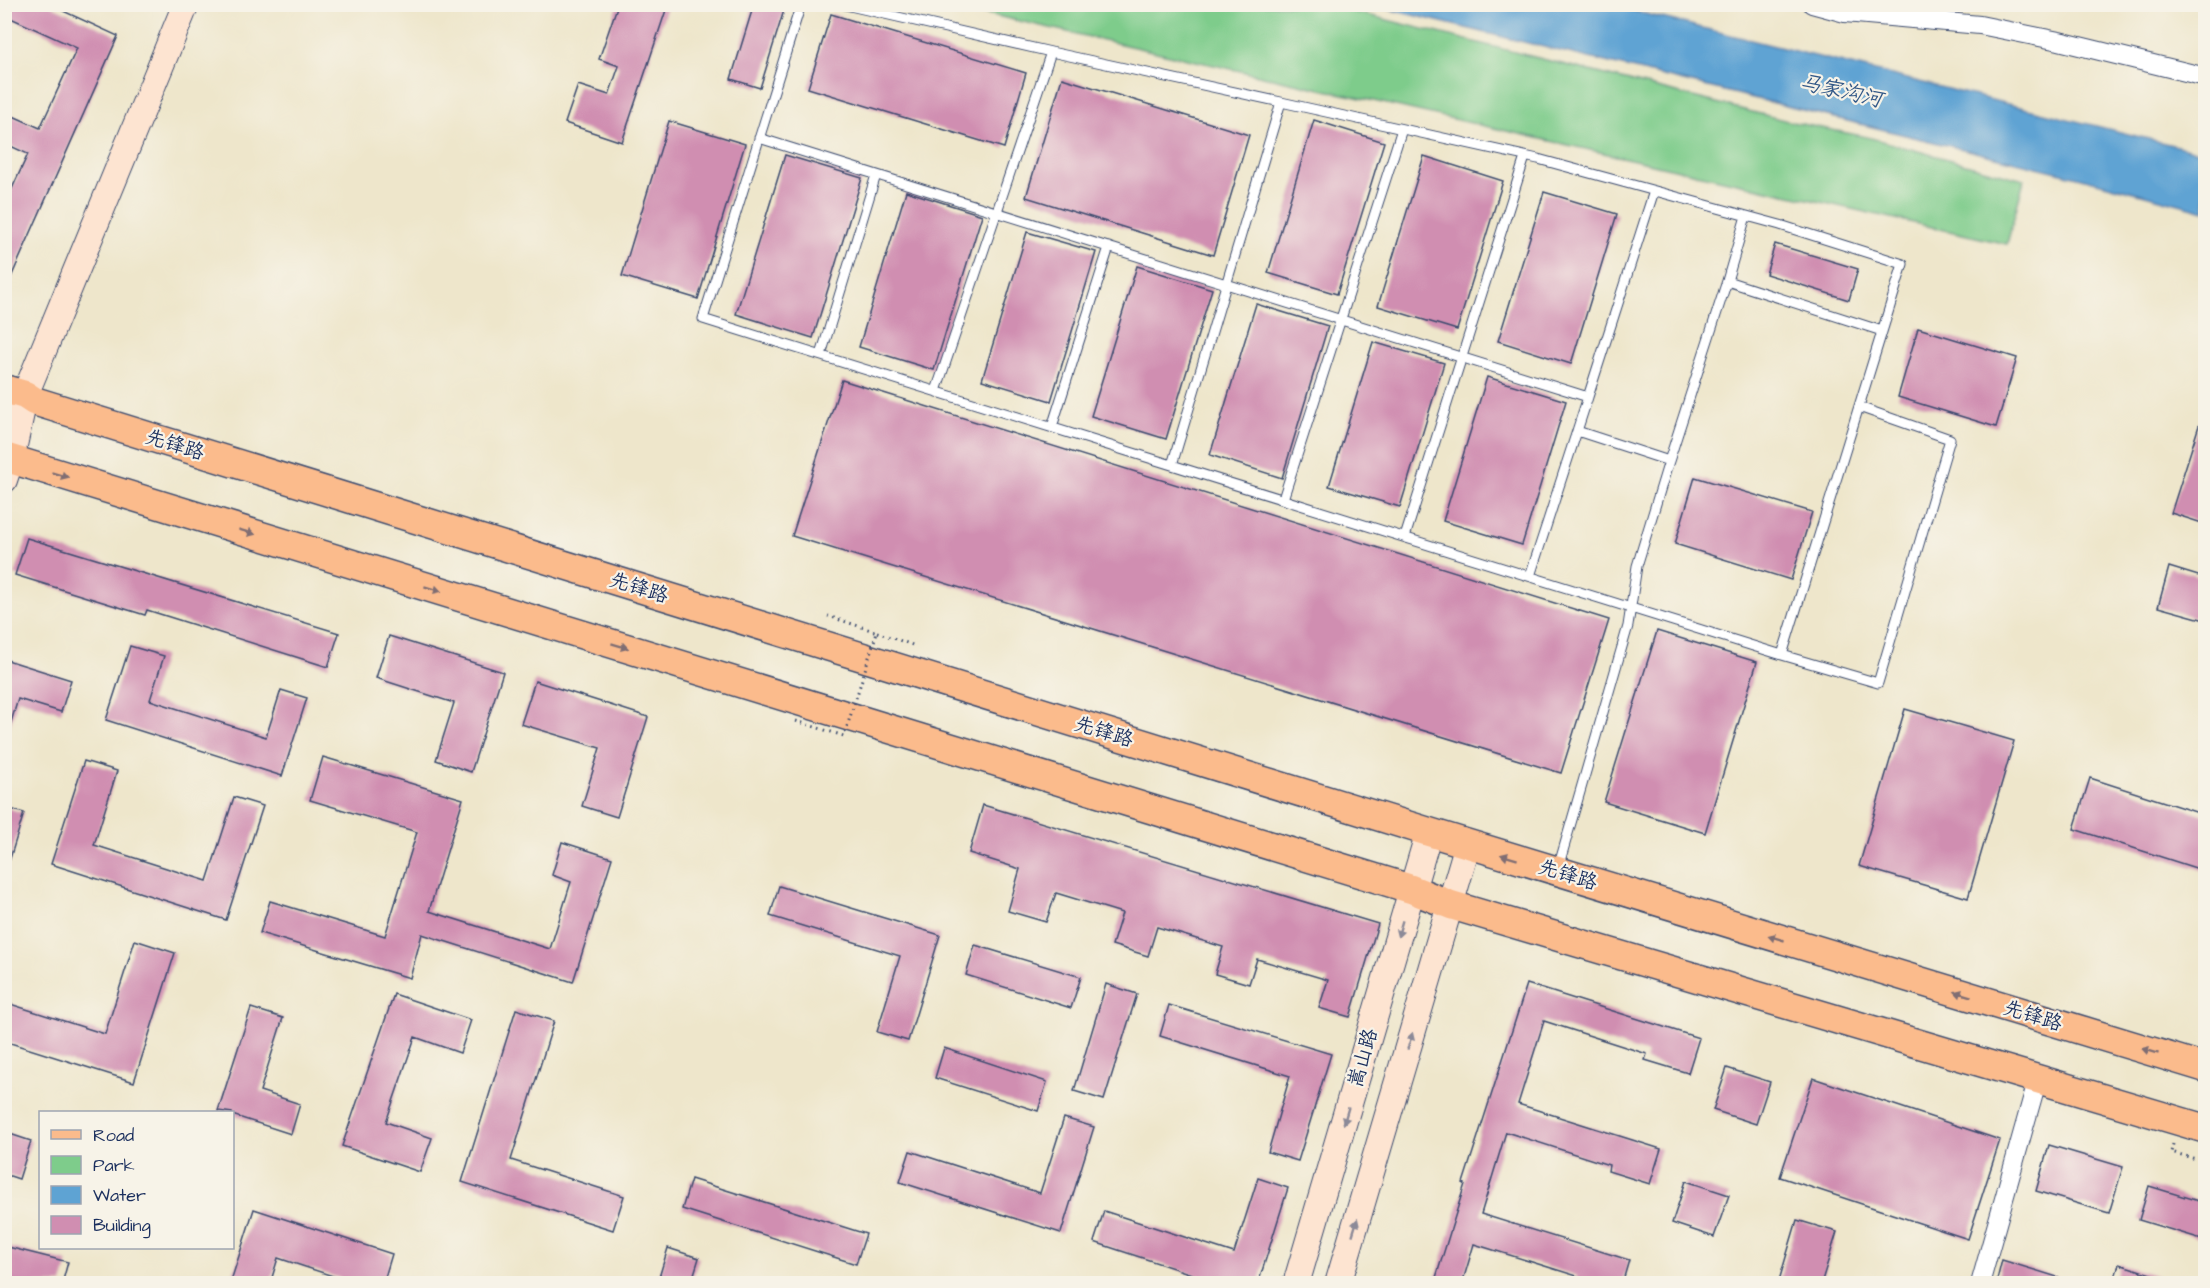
<svg xmlns="http://www.w3.org/2000/svg" width="2210" height="1288" viewBox="0 0 2210 1288" font-family="'Architects Daughter','LXGW WenKai TC',sans-serif">
	<rect width="100%" height="100%" fill="#f7f3e8"/>
	<filter id="ink" filterUnits="userSpaceOnUse"><feTurbulence type="fractalNoise" baseFrequency=".0167" numOctaves="2"/><feDisplacementMap in="SourceGraphic" scale="12" xChannelSelector="R" yChannelSelector="G"/><feConvolveMatrix kernelMatrix="1 2 1 2 8 2 1 2 1" color-interpolation-filters="sRGB"/></filter>
	<filter id="wash" filterUnits="userSpaceOnUse"><feTurbulence type="fractalNoise" baseFrequency=".008" numOctaves="4" result="noise"/><feDisplacementMap in="SourceGraphic" scale="24" xChannelSelector="R" yChannelSelector="G"/><feGaussianBlur stdDeviation="1.35" result="paint"/><feColorMatrix in="noise" values="0 0 0 0 0 0 0 0 0 0 0 0 0 0 0 0 0 1.4 0 .05"/><feComposite in="paint" operator="in"/></filter>
	<g filter="url(#wash)">
		<rect width="100%" height="100%" fill="#eee6cb"/>
		<!-- green -->
		<path fill="#7ecc8b" stroke="#4c7e74" stroke-width="1.5" d="M948 5H1328L1792 122 1867 137 2024 180 2007 244Z"/>
		<!-- water -->
		<path fill="#5ea3d3" stroke="#3c6998" stroke-width="1.5" d="M1606 4 2205 153V211L2078 177 1371 5Z"/>
		<g id="blocks">
			<!-- building -->
			<path fill="#d08eb1" d="M4 4H48L118 36 5 291 4 206 28 154 4 143V112L40 128 77 48 4 15Z
				M618 4H668L622 142 565 123 578 85 609 95 619 66 599 59Z
				M754 4H776L785 7 760 88 731 79Z
				M831 14 1026 73 1004 148 808 88Z
				M1062 78 1249 135 1213 255 1026 197Z
				M1314 120 1384 142 1337 294 1268 273Z
				M669 121 745 144 698 299 622 276Z
				M785 155 862 178 813 338 736 314Z
				M1424 156 1503 181 1457 330 1378 306Z
				M906 191 982 215 934 370 859 347Z
				M1544 192 1617 214 1571 364 1498 341Z
				M1027 232 1096 252 1051 401 982 380Z
				M1775 244 1858 269 1849 300 1766 274Z
				M1137 266 1212 289 1166 439 1091 416Z
				M1256 304 1328 326 1282 478 1210 455Z
				M1918 328 2017 358 1996 427 1898 397Z
				M1373 342 1444 363 1400 507 1329 486Z
				M1487 377 1566 401 1522 545 1443 521Z
				M842 380 1609 620 1561 773 792 536Z
				M2202 416H2205V524L2171 513Z
				M1695 477 1812 512 1791 580 1675 544Z
				M27 538 339 633 328 667 147 610 145 615 15 575Z
				M2169 567 2205 578V620L2158 607Z
				M1657 631 1757 662 1705 833 1604 802Z
				M389 636 503 672 471 772 436 760 454 703 376 678Z
				M130 646 164 656 150 700 266 737 281 690 307 698 282 776 106 720Z
				M4 659 71 680 61 712 18 699 8 732H4Z
				M535 681 648 717 617 817 582 806 600 748 521 724Z
				M1905 709 2014 741 1968 898 1859 866Z
				M323 757 463 799 429 911 550 949 571 882 552 875 562 842 612 858 573 982 422 934 410 978 260 933 270 901 385 936 417 832 310 800Z
				M84 761 117 771 94 845 207 881 234 797 263 806 226 920 51 864Z
				M2090 778 2205 815V871L2074 829Z
				M983 805 1378 924 1350 1017 1319 1008 1328 980 1257 959 1249 984 1215 974 1223 947 1157 927 1148 956 1112 945 1122 913 1056 893 1046 922 1008 911 1020 869 969 853Z
				M4 807 24 813 8 865H4Z
				M779 886 940 935 908 1041 877 1032 900 956 770 916Z
				M135 940 175 953 134 1082 4 1041V1002L105 1034Z
				M975 945 1081 977 1071 1008 966 975Z
				M1106 984 1137 994 1104 1100 1074 1091Z
				M1527 984 1699 1038 1688 1073 1645 1060 1647 1054 1544 1021 1518 1104 1661 1149 1650 1184 1608 1171 1609 1165 1506 1132 1481 1214 1629 1260 1622 1284H1575L1577 1276 1474 1244 1462 1284H1434L1465 1184 1463 1183Z
				M394 994 471 1020 460 1053 415 1037 386 1122 432 1138 420 1172 342 1146Z
				M1169 1005 1331 1054 1298 1161 1268 1152 1290 1076 1160 1036Z
				M251 1008 283 1018 260 1091 300 1104 291 1134 232 1115V1113L218 1111Z
				M516 1009 554 1021 511 1160 624 1196 613 1230 462 1182Z
				M944 1048 1047 1082 1038 1111 935 1078Z
				M1727 1068 1770 1082 1756 1124 1713 1110Z
				M1813 1078 2000 1140 1968 1239 1780 1177Z
				M1064 1118 1094 1127 1061 1233 900 1182 910 1151 1040 1193Z
				M4 1132 31 1141 19 1179 4 1174Z
				M2049 1145 2123 1167 2109 1213 2036 1191Z
				M1258 1178 1288 1188 1258 1284H1222L1094 1242 1104 1211 1234 1253Z
				M691 1179 866 1234 856 1264 682 1209Z
				M1686 1181 1729 1195 1714 1237 1672 1223Z
				M2149 1186 2205 1203V1240L2139 1220Z
				M254 1209 392 1254 383 1284H357L278 1258 270 1284H230Z
				M1797 1220 1837 1232 1821 1284H1778Z
				M4 1246 68 1262 62 1284H4Z
				M668 1248 699 1258 691 1284H657Z
				M2002 1260 2067 1280 2066 1284H1996Z
				M2119 1264 2170 1280V1284H2113Z"/>
		</g>
	</g>
	<g filter="url(#ink)">
		<use href="#blocks" fill-opacity="0" stroke="#3b4a6e" stroke-width="1.5"/>
		<g fill="none" stroke-linecap="round" stroke-linejoin="round">
			<defs>
				<path id="service" d="M801 4 703 319 1782 655 1878 683 1950 439 1859 407
					M841 4 1051 52 936 391
					M1051 52 1281 102
					M759 138 1588 397 1577 431 1669 461 1637 566 1628 626 1558 868
					M1727 281 1746 216
					M821 355 876 175
					M1588 397 1654 191
					M1052 427 1109 247
					M1669 461 1727 281 1882 331
					M1172 465 1281 102 1538 159 1780 225 1903 264 1782 655
					M1283 499 1402 129
					M1405 537 1525 157
					M1530 576 1577 431"/>
				<path id="minor" d="M1812 4 1845 13 1980 25 2059 41 2206 77
					M1980 1284 2038 1078"/>
				<path id="secondary" d="M4 480 11 459 25 395 186 4
					M1296 1284 1429 832
					M1338 1284 1468 844"/>
				<path id="primary" d="M4 389 25 395 34 401 1429 832 2206 1068
					M4 457 1411 889 1451 905 2206 1129"/>
			</defs>
			<!-- service casing -->
			<use href="#service" stroke="#3b4a6e" stroke-width="11"/>
			<!-- minor casing -->
			<use href="#minor" stroke="#3b4a6e" stroke-width="20"/>
			<!-- secondary casing -->
			<use href="#secondary" stroke="#3b4a6e" stroke-width="28"/>
			<!-- primary casing -->
			<use href="#primary" stroke="#3b4a6e" stroke-width="31"/>
			<!-- path -->
			<path stroke="#3b4a6e" stroke-width="3" stroke-dasharray="1.5 4.5" stroke-linecap="butt" d="M877 632 915 646
				M2206 1022 2201 1035 2206 1037
				M2173 1144 2171 1152 2196 1159
				M2202 1162 2206 1163"/>
			<!-- service -->
			<use href="#service" stroke="#fff" stroke-width="9"/>
			<!-- minor -->
			<use href="#minor" stroke="#fff" stroke-width="18"/>
			<!-- secondary -->
			<use href="#secondary" stroke="#fde4d1" stroke-width="26"/>
			<!-- primary -->
			<use href="#primary" stroke="#fbbb8c" stroke-width="28"/>
			<!-- path-bridge -->
			<path stroke="#3b4a6e" stroke-width="3" stroke-dasharray="1.5 4.5" stroke-linecap="butt" d="M796 721 844 736 877 632 828 616"/>
		</g>
		<!-- one-way arrows -->
		<defs><path id="oneway-solid" d="M-6-.8H1V-3.2L6.5 0L1 3.2V.8H-6Z" transform="scale(1.5)"/></defs>
		<g fill="#806e73">
			<use href="#oneway-solid" transform="translate(60 475) rotate(17)"/>
			<use href="#oneway-solid" transform="translate(247 532) rotate(17)"/>
			<use href="#oneway-solid" transform="translate(433 589) rotate(17)"/>
			<use href="#oneway-solid" transform="translate(620 646) rotate(17)"/>
			<use href="#oneway-solid" transform="translate(1509 857) rotate(-163)"/>
			<use href="#oneway-solid" transform="translate(1776 938) rotate(-163)"/>
			<use href="#oneway-solid" transform="translate(1963 994) rotate(-163)"/>
			<use href="#oneway-solid" transform="translate(2150 1051) rotate(-163)"/>
		</g>
		<g fill="#8c8a98">
			<use href="#oneway-solid" transform="translate(1400 929) rotate(106)"/>
			<use href="#oneway-solid" transform="translate(1410 1041) rotate(-73)"/>
			<use href="#oneway-solid" transform="translate(1346 1116) rotate(106)"/>
			<use href="#oneway-solid" transform="translate(1355 1227) rotate(-73)"/>
		</g>
	</g>
	<g text-anchor="middle" dominant-baseline="central" stroke-width="4.5" stroke-linejoin="round" paint-order="stroke">
		<!-- street labels -->
		<g font-size="20" fill="#1b2f5e" stroke="#f7f3e8">
			<text transform="translate(175 445) rotate(17)">先锋路</text>
			<text transform="translate(639 588) rotate(17)">先锋路</text>
			<text transform="translate(1104 732) rotate(17)">先锋路</text>
			<text transform="translate(1568 875) rotate(17)">先锋路</text>
			<text transform="translate(2033 1016) rotate(17)">先锋路</text>
			<text transform="translate(1363 1058) rotate(-74)">嵩山路</text>
		</g>
		<!-- water labels -->
		<g font-size="21" font-style="italic" fill="#325887" stroke="#f7f3e8">
			<text transform="translate(1841 91) rotate(13)">马家沟河</text>
		</g>
	</g>
	<!-- margin -->
	<rect width="2210" height="1288" fill="none" stroke="#f7f3e8" stroke-width="24"/>
	<!-- legend -->
	<rect x="39" y="1111" width="195" height="138" fill="#f7f3e8" stroke="#9fa5b1" stroke-width="1.5"/>
	<rect x="51" y="1130" width="30" height="9" fill="#fbbb8c" stroke="#9fa5b1" stroke-width="1.5"/>
	<text x="93" y="1141" font-size="18" fill="#1b2f5e">Road</text>
	<rect x="51" y="1156" width="30" height="18" fill="#7ecc8b" stroke="#9fa5b1" stroke-width="1.5"/>
	<text x="93" y="1171" font-size="18" fill="#1b2f5e">Park</text>
	<rect x="51" y="1186" width="30" height="18" fill="#5ea3d3" stroke="#9fa5b1" stroke-width="1.5"/>
	<text x="93" y="1201" font-size="18" fill="#1b2f5e">Water</text>
	<rect x="51" y="1216" width="30" height="18" fill="#d08eb1" stroke="#9fa5b1" stroke-width="1.5"/>
	<text x="93" y="1231" font-size="18" fill="#1b2f5e">Building</text>
</svg>
